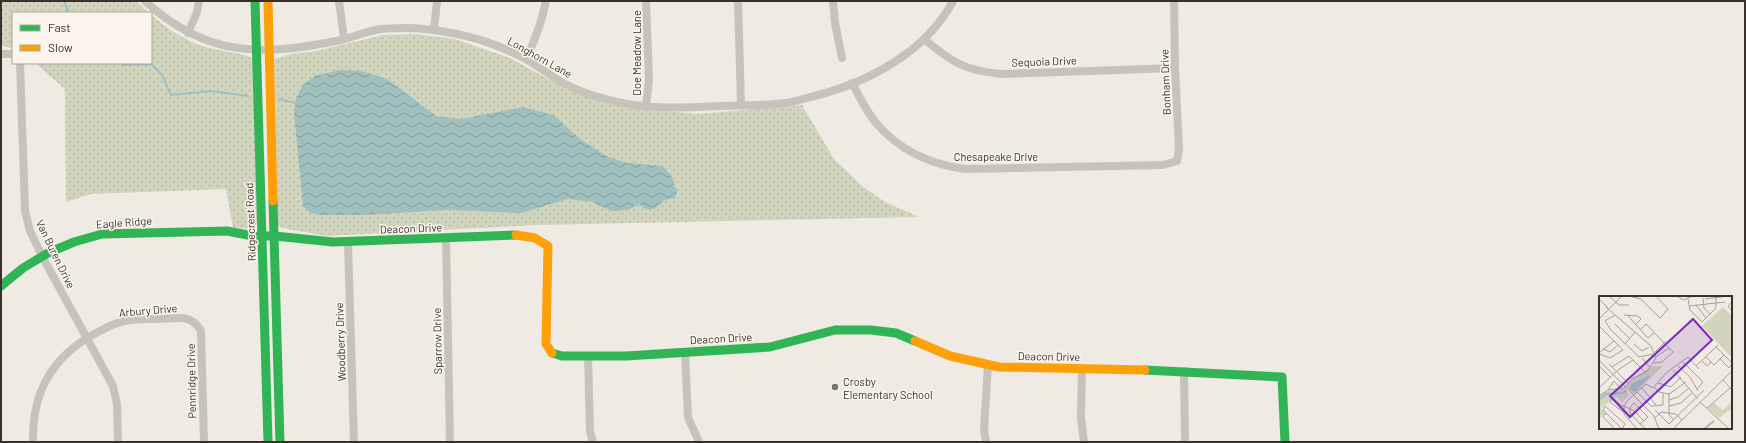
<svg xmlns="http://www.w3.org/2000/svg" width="1746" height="443" viewBox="0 0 1746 443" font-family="Barlow,sans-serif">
	<defs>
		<pattern id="grass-dots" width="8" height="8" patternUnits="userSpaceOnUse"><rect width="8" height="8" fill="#d1d5be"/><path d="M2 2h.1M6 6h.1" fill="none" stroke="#b4b7a3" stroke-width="1.8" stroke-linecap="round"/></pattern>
		<pattern id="water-waves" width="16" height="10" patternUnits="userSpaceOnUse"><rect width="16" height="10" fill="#a0c0c0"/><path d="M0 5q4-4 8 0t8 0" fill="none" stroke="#839c9c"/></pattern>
	</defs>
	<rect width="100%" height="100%" fill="#f0eae4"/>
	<!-- grass -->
	<path fill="url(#grass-dots)" d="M1 1H136L149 13H13V49L1 45Z
		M151 15C166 28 183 39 202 46 210 49 247 54 250 57 252 59 252 61 253 63L258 221 253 229 233 228 226 189 91 194 66 202 65 89 35 63H151Z
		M416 34 455 39 510 58 563 87 624 107 697 114 802 105 834 159 862 186 885 202 919 217 539 225 326 236 282 228 278 225 274 59 291 54 316 51 383 35Z"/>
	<!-- water -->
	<path fill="url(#water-waves)" d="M340 70 361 71 387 79 436 116 461 119 523 107 553 115 580 139 608 157 627 163 663 166 672 177 677 192 675 198 665 200 654 209H646L639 204 628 210 611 211 593 202 568 199 521 213 447 210 363 215H319L310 213 303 206 294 113 296 98 303 85 315 76Z"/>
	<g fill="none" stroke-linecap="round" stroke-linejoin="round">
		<!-- stream -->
		<path stroke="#a0c0c0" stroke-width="2" d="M64 1 69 13
			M123 63 124 65 151 64 162 75 171 95 211 91 248 96
			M279 99 295 103"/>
		<!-- street -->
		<path stroke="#c8c2bd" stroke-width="8" d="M145 1C207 58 263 56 341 40 354 37 367 31 380 29 393 28 410 27 424 29 457 32 490 41 520 56 536 64 550 76 565 84 577 90 593 96 606 99 643 110 682 108 720 106 742 105 764 106 786 103 794 102 803 99 811 97 867 83 925 53 953 1
			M339 1 344 39
			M738 1 741 105
			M833 1 835 23 842 58
			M434 30 437 1
			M188 33 197 12 199 1
			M924 39C952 62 965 71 1002 74L1175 68
			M1 54H13
			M526 59C535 40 542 22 546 1
			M20 63 25 211 30 231 42 256 113 386 117 404 118 442
			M852 83C859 96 866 111 876 123 899 150 929 164 964 169L1163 165 1177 161 1179 149 1175 68 1174 1
			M646 106 649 80 646 1
			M446 239 450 442
			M348 242 354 442
			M685 353 688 417 699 442
			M588 356 590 431 593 442
			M1082 368 1081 418 1084 442
			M1184 371 1185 442
			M33 442C32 393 51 358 94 334 104 329 113 323 125 321 136 318 150 319 161 319 178 318 192 314 201 331L204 442
			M986 442 984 430 988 365"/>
		<!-- fast -->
		<path stroke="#30b455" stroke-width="9" d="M255 1 268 442
			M273 201 280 442
			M1 286 23 268 48 253 74 242 102 234 227 231 253 236H275L333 242 516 235
			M552 353 562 356H626L770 347 835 330H871L896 333 915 341
			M1145 370 1282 377 1285 442"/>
		<!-- slow -->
		<path stroke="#ff9f0a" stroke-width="9" d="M268 1 273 201
			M516 235 535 238 548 246 546 344 552 353
			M915 341 950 356 999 367 1145 370"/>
	</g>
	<!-- markers -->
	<circle fill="#7a716b" stroke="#fbf5ed" stroke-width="1.5" cx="835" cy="387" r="4"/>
	<g text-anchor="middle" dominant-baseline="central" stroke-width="3" stroke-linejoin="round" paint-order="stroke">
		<!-- street labels -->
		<g font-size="11" fill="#3a302a" stroke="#fbf5ed">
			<text transform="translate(636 53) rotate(-90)">Doe Meadow Lane</text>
			<text transform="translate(540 57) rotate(29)">Longhorn Lane</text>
			<text transform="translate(1044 61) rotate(-2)">Sequoia Drive</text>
			<text transform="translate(1165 82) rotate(-92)">Bonham Drive</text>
			<text x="996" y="156">Chesapeake Drive</text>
			<text transform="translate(124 222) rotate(-4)">Eagle Ridge</text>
			<text transform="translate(250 222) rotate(-92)">Ridgecrest Road</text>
			<text transform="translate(411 228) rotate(-2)">Deacon Drive</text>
			<text transform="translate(56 254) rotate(64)">Van Buren Drive</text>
			<text transform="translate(148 310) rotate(-5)">Arbury Drive</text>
			<text transform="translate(721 338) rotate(-3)">Deacon Drive</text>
			<text transform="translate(437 341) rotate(-91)">Sparrow Drive</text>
			<text transform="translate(340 342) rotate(-92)">Woodberry Drive</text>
			<text transform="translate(1049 356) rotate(1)">Deacon Drive</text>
			<text transform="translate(191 381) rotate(-91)">Pennridge Drive</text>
		</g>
		<!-- poi labels -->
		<g font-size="11" fill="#3a302a" stroke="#fbf5ed" text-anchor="start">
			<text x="843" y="381">Crosby<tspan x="843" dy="13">Elementary School</tspan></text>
		</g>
	</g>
	<!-- overview -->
	<g transform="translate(1599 296)">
		<rect width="133" height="133" fill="#f0eae4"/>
		<path d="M124 11 133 20V62L103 30ZM54 70H64L35 99 27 91 31 85ZM26 92 32 101 30 99 23 107 18 101 15 102 2 112 6 117 0 123V100L5 96ZM133 105V112L120 122 109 112 115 107 124 114Z" fill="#d1d5be"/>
		<path d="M52 79 36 96 30 93 32 88Z" fill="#a0c0c0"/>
		<path fill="none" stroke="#a0c0c0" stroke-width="2" d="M0 104 7 98 24 97 27 94M105 133 115 125"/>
		<path fill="none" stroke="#a7a09a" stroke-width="1" d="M10 0 20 9H30M30 0 42 3 61 22 69 13 57 0M78 0 84 4 94 0M104 2 105 12 111 18M0 3 9 12M89 3 91 14 103 26 117 12V2M106 3 129 0M133 6 129 10 133 15M97 9 107 22M90 10 126 6M16 19 6 25 12 34 40 61 55 58M25 19 39 20 42 23 36 29M29 20 49 42 55 37M0 23 23 0M16 28 31 43M0 30 24 54 11 62 0 58M41 34 47 28 74 56 63 66 55 67M26 48 36 36M35 48 43 55 50 51M117 51 133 67M4 53 11 56 19 49M56 56 67 45M0 57 15 45M57 61 70 52M107 61 115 69 125 59M43 62 51 72M121 63 130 72 133 68M0 64 55 120 60 133M103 65 108 70 112 66M84 66 104 86 98 93M10 68 29 87M0 70 11 81M79 70 91 81 99 95M97 70 119 49M13 71 30 60 47 77M74 74 99 103M124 84 133 94M59 87 72 91 82 81M55 91 60 96 70 98 87 86M0 92 19 74 34 64M43 92 57 109M9 94 15 85 22 93M38 96 52 110 64 109V97M70 98V119L75 124M0 100 9 94 25 92 33 83 48 75 57 62 52 50 7 11M70 104 79 101 90 92M101 106 130 133M70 110 82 107 93 97M108 112 131 92M56 114 70 128 105 94M24 116 11 106 14 102 22 109 34 114 45 125M7 117 4 121 16 133M56 122 62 116 77 118 83 124M41 128 49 121 35 107 31 111V117L41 128 47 133M23 133 4 114 6 110 26 128 23 133M38 133 25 118V110L28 105 47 88 54 92 67 77 89 61 100 73M74 133 133 75"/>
		<path fill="#7b2cbf" fill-opacity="0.15" stroke="#7b2cbf" stroke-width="2" d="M94 23 113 44 31 121 11 100Z"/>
		<rect width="133" height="133" fill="none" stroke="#3a302a" stroke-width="2"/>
	</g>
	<!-- border -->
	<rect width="1746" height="443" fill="none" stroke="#3a302a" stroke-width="4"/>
	<!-- legend -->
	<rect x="12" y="12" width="140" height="52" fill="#fbf5ed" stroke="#aea69f"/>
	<rect x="20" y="25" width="20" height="6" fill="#30b455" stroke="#aea69f"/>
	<text x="48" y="32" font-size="12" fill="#3a302a">Fast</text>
	<rect x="20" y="45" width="20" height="6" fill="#ff9f0a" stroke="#aea69f"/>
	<text x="48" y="52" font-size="12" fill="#3a302a">Slow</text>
</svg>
